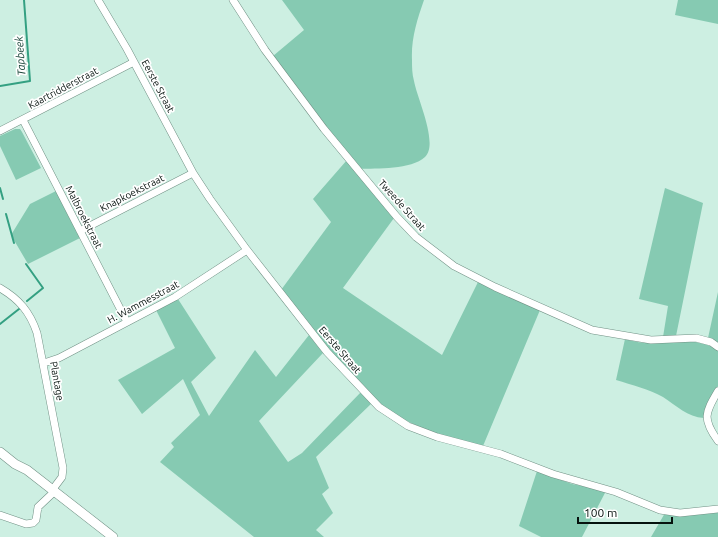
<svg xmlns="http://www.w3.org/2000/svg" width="718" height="537" viewBox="0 0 718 537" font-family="Ubuntu,sans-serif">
	<rect width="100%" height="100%" fill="#cdefe2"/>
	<!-- green -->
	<path fill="#86cab2" d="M282 0H424C417 20 411 39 412 60 412 67 412 74 414 81 417 98 439 144 425 157 411 170 377 168 359 169L273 56 304 30Z
		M678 0H718V24L675 15Z
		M15 129H20L22 132 41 168 16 180 0 146V136Z
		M347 160 394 218 343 288 442 355 478 282 540 310 483 446 450 438 422 428 388 412 328 351 281 290 331 222 313 199Z
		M665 188 703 203 676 336 663 337 668 306 639 299Z
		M56 191 80 238 28 264 11 235 30 204Z
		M718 292V343L708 338Z
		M178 299 216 358 191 382 209 416 255 350 276 377 309 335 323 353 259 421 288 462 302 453 361 392 372 403 316 457 329 488 322 494 333 513 316 530 324 537H254L160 462 174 447 171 443 200 415 183 379 142 414 118 380 175 348 156 310Z
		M625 339C632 341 640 343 647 343 673 344 694 336 718 350V386L707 404 704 418C687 417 677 406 663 397 649 389 632 385 616 380Z
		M537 471 572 484 606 491 582 537H541L519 526Z
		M718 510V537H651L665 513Z"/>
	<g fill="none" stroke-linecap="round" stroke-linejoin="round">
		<!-- stream -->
		<path stroke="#34a082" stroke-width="2" d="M0 86 30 81 24 0
			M0 188 3 199
			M6 214 14 243
			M26 264 43 288 27 301
			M0 324 19 309"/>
		<defs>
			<path id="street" d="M98 0 127 49 193 173 210 199 247 250 327 352 379 407 408 426 437 437 501 454 553 474 616 492 660 510 680 513 718 509
				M233 0 265 50 324 129 397 217 416 237 454 266 495 287 592 330 651 340 696 338 711 342 718 347
				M23 120 127 322
				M0 131 134 62
				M80 231 193 173
				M0 288C19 299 30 312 37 333L63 468 62 477 53 489
				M44 363 59 358 175 297 247 250
				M718 391C705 413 702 419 718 441
				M0 515 26 524 33 523 36 520 38 507 55 491"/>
			<path id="secondary" d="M0 452 15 464 27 470 113 537"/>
		</defs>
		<!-- street casing -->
		<use href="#street" stroke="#719185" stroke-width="8"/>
		<!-- secondary casing -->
		<use href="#secondary" stroke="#719185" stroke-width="10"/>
		<!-- street -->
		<use href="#street" stroke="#fff" stroke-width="7"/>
		<!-- secondary -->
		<use href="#secondary" stroke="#fff" stroke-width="9"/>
	</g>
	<g text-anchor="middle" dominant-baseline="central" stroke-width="3.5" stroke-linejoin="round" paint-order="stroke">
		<!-- street labels -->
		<g font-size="10" fill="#06120e" stroke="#fff">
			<text transform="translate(158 86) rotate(62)">Eerste Straat</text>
			<text transform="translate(63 88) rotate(-28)">Kaartridderstraat</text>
			<text transform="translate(132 193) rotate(-27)">Knapkoekstraat</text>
			<text transform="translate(402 205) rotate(48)">Tweede Straat</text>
			<text transform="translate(84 217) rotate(63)">Malbroekstraat</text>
			<text transform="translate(143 302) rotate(-28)">H. Wammesstraat</text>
			<text transform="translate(340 350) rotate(49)">Eerste Straat</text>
			<text transform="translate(57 381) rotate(80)">Plantage</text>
		</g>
		<!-- water labels -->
		<g font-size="11" font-style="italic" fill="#103e31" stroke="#fff">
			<text transform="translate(20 56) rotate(-94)">Tapbeek</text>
		</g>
	</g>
	<!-- scale -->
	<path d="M578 517v6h94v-6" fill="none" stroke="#06120e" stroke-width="2"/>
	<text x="584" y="517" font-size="12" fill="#06120e" stroke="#ffffff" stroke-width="3" paint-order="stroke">100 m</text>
</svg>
